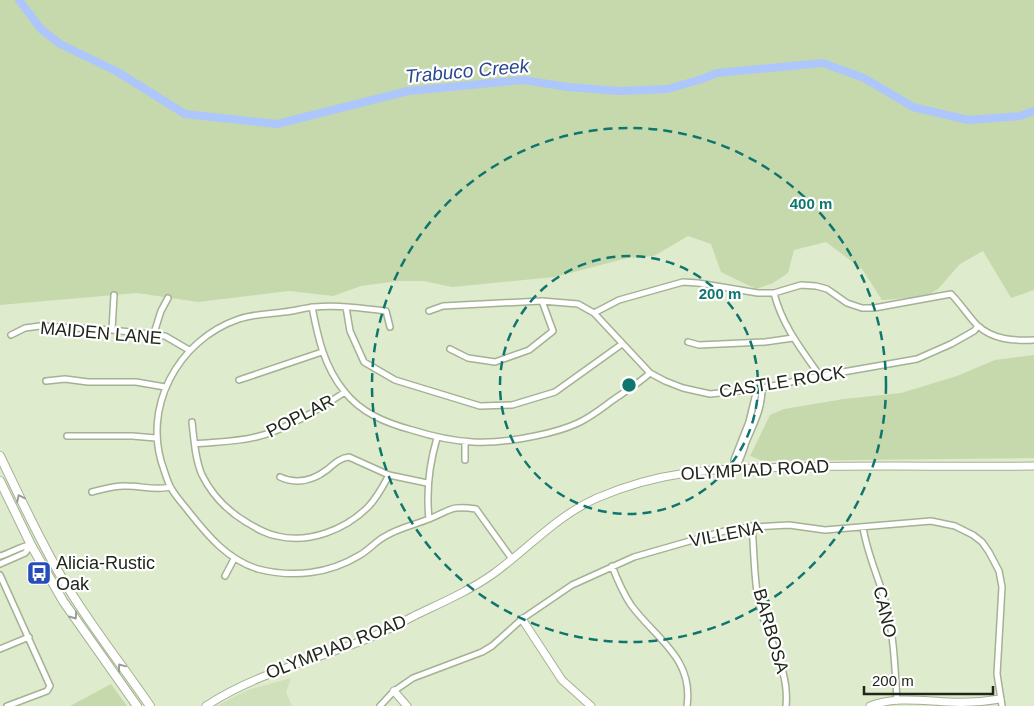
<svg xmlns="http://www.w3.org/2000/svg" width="1034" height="706" viewBox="0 0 1034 706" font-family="Helvetica,sans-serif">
	<rect width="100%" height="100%" fill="#deebcc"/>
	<!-- built -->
	<path fill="#d0e0bb" d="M291 678 286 692 292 706H216L248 690Z"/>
	<!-- green -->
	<path fill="#c6d9ac" d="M0 0H1034V290L1011 298 983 251 960 264 938 289 925 297 882 300 862 269 826 242 794 250 788 273 773 283 756 289 721 272 711 244 688 236 654 256 627 258 555 277 452 287 424 281H398L361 286 333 296 289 291 198 302 137 293 0 305Z
		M1034 355V458L763 461 750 456 770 415 784 409 844 399 901 393 957 376 995 360Z
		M111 684 127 706H70Z"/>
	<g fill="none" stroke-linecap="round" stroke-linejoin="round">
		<!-- river -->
		<path stroke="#adc6fb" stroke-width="8" d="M19 0 41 29 60 44 116 71 185 114 277 124 408 91 523 80 568 87 619 91 668 89 702 79 717 73 823 63 864 78 913 107 968 120 1020 116 1034 111"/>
		<defs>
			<path id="street" d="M774 293C782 325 801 349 820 376
				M312 307C318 338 324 366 344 391 361 413 386 423 412 430 457 444 488 446 535 436 550 433 565 429 578 423 591 417 602 408 613 400 626 391 639 383 650 373
				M346 307 350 331 364 362 395 380 480 406 512 405 555 392 622 344
				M429 311 443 306 542 301 578 304 594 313 650 373 665 381 683 388 710 394 757 389 820 376 917 359 951 344 974 331 978 326
				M594 313 619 300 683 282 698 283 758 293H774L801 285 816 286 827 289 847 303 862 308H874L951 294C961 304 968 316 977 325 993 340 1014 341 1034 340
				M390 327 386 311C362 308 338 305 314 307 304 308 294 311 284 312 269 314 253 314 239 319 177 340 141 409 164 470 166 476 168 483 171 488 176 497 183 504 189 512 208 536 228 560 258 569 293 578 329 574 360 555 369 550 375 542 384 537 398 528 414 525 429 519 451 510 451 505 476 509L512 559
				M112 330 114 295
				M154 333 161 311 168 298
				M11 335 25 328 40 326 112 330 165 336 189 350
				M688 342 699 345 765 342 793 338
				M450 349 468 358 495 362 529 350 553 331 542 301
				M239 380 322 352
				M46 381 65 379 88 382H136L165 387
				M192 422C194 439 195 459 202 475 212 495 226 510 246 522 256 528 265 534 277 536 308 544 345 530 368 507 377 498 383 486 389 475
				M67 436H132L156 438
				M195 444C215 442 236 442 256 437 286 430 319 409 345 392
				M465 460V442
				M735 468C741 460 743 451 746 442 754 423 762 409 762 388
				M735 468 734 460 749 422 757 389
				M280 477C297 485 314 480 328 469 335 463 340 458 349 457L389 475 427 483
				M92 492C104 489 115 485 127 486 143 486 155 491 170 487
				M429 519C426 490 429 465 437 438
				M752 526C754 550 754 576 758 599 765 636 790 667 786 706
				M863 527C867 555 880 580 887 608 894 638 895 669 897 700
				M0 556C11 553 20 546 31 545
				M0 564 25 553 31 545
				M612 566C617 579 623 593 631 605 655 638 694 658 687 706
				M0 575 50 686 47 691 7 706
				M225 576 234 559
				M0 649 29 637
				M380 706 394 691 413 678 482 652 492 646 522 619 572 585 634 557 735 528 789 525 825 530 931 521 955 526 973 535 982 542 989 552 999 571 1002 587 997 674 1002 706"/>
			<path id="secondary" d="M522 619 562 680 591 706
				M394 691 407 706
				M206 706C257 672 317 660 374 636 387 630 401 623 414 616 441 603 469 591 493 574 528 549 556 516 597 498 666 468 720 469 793 467 873 465 954 467 1034 466
				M870 706C896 696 922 701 949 702 966 703 983 702 1000 699"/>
			<path id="primary" d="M0 456C21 499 40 542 65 583 91 626 122 665 150 706
				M0 481 31 545 63 601 137 706"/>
		</defs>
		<!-- street casing -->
		<use href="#street" stroke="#a5b194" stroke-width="8"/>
		<!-- secondary casing -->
		<use href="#secondary" stroke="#a5b194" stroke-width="9"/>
		<!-- primary casing -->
		<use href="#primary" stroke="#a5b194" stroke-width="10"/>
		<!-- street -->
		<use href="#street" stroke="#fff" stroke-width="5"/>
		<!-- secondary -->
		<use href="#secondary" stroke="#fff" stroke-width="7"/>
		<!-- primary -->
		<use href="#primary" stroke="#fff" stroke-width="8"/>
	</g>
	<!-- one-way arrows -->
	<defs><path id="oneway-chevron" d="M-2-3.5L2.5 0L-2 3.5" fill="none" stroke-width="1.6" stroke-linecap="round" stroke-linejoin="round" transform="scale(1.25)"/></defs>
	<g stroke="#9b9d98">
		<use href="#oneway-chevron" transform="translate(20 498) rotate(-116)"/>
		<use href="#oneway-chevron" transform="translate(74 616) rotate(55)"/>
		<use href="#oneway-chevron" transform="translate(121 667) rotate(-127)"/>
	</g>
	<!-- distance rings -->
	<g fill="none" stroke="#0f766e" stroke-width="2.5" stroke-dasharray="9 6">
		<circle cx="629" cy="385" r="129"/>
		<circle cx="629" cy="385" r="257"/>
	</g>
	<!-- icons -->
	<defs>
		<symbol id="bus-square" viewBox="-11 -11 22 22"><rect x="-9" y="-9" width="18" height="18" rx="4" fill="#274dbc" stroke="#fff"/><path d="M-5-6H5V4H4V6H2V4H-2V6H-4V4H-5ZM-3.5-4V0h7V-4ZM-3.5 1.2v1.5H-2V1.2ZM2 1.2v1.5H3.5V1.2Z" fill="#fff"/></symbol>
	</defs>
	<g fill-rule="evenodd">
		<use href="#bus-square" x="25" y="559" width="28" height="28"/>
	</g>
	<g text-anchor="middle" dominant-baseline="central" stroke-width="4.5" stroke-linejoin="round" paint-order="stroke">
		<!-- street labels -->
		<g font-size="18" fill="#21261b" stroke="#fff">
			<text transform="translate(101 333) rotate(5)">MAIDEN LANE</text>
			<text transform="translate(782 382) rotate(-9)">CASTLE ROCK</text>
			<text transform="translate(300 416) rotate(-27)">POPLAR</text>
			<text transform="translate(755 470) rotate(-3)">OLYMPIAD ROAD</text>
			<text transform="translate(726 534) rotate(-11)">VILLENA</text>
			<text transform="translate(885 612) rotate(77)">CANO</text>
			<text transform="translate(771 631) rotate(74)">BARBOSA</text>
			<text transform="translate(336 647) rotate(-21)">OLYMPIAD ROAD</text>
		</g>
		<!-- poi labels -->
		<g font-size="18" fill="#21261b" stroke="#fff" text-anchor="start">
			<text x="56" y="563">Alicia-Rustic<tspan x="56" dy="21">Oak</tspan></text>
		</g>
		<!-- water labels -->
		<g font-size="19" font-style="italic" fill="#2a4793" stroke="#fff">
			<text transform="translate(467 71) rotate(-5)">Trabuco Creek</text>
		</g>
	</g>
	<circle cx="629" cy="385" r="8" fill="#0f766e" stroke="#fff" stroke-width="2.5"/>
	<g font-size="15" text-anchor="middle" font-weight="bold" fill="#0f766e" stroke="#fff" stroke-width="4.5" stroke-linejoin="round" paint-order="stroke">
		<text x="811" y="209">400 m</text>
		<text x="720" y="299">200 m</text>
	</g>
	<!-- scale -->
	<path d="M864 686v8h129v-8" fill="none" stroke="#21261b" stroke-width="2.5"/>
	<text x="872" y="686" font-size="15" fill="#21261b" stroke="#ffffff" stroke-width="4" paint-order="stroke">200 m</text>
</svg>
